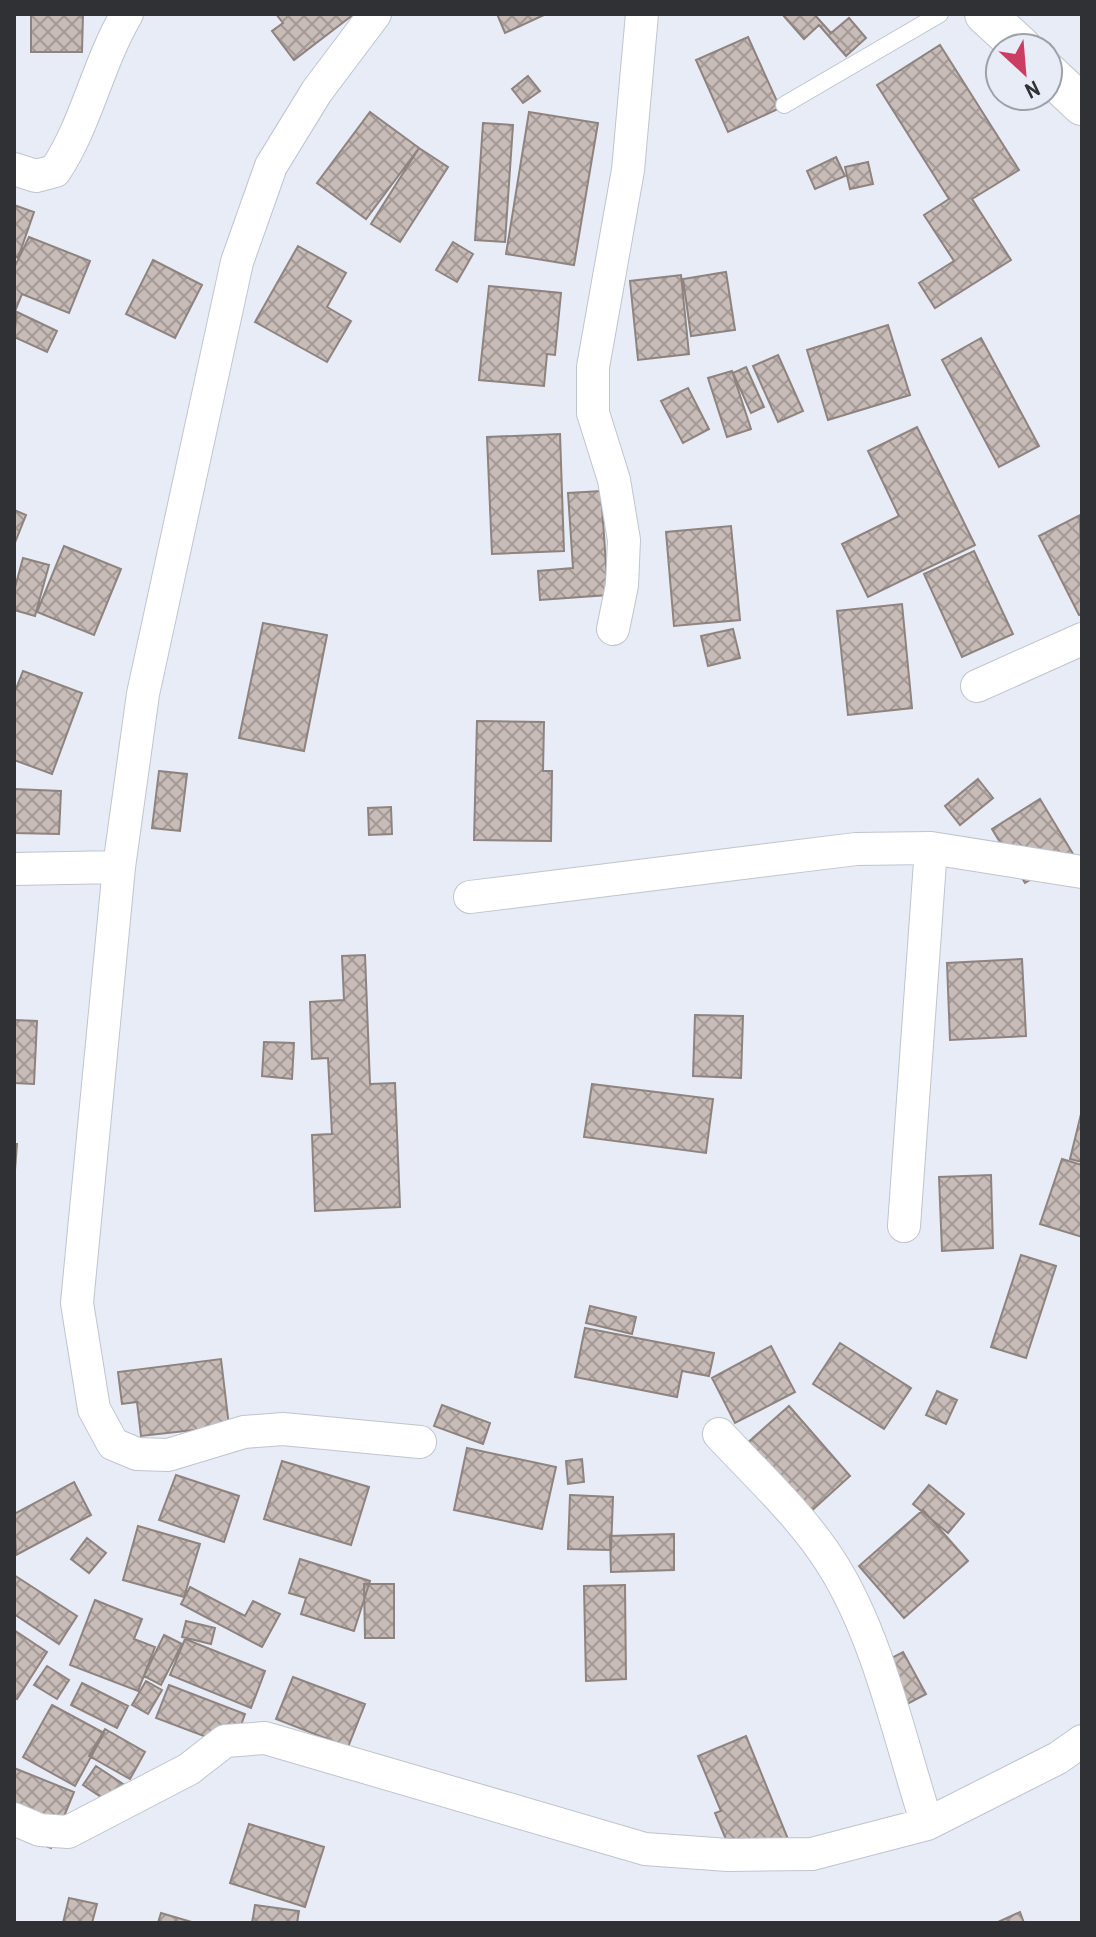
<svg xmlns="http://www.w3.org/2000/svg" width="1096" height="1937" viewBox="0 0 1096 1937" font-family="'Archivo Narrow',sans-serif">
	<defs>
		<pattern id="building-cross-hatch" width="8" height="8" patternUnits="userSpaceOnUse" patternTransform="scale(2)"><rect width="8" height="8" fill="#c8bcb8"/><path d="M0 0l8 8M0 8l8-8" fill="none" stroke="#a39996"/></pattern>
	</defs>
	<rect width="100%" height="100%" fill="#e7ecf6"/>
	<!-- building -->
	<path fill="url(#building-cross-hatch)" stroke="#8e837f" stroke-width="2" d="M31 14H83L82 52H31Z
		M276 14H354L294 60 272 31 283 23Z
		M497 14H546L505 33Z
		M782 14H814L831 33 849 18 866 38 846 56 819 25 804 39Z
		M748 37 780 108 728 132 696 60Z
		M940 45 1019 170 972 199 1011 260 935 308 919 283 954 261 924 215 949 199 877 85Z
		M528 76 540 91 523 103 512 89Z
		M370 112 419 148 366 219 317 183Z
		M529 112 598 123 574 265 506 254Z
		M483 123 513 125 505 242 475 240Z
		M419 148 448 167 400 242 371 224Z
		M836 157 845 176 815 189 807 171Z
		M868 162 873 184 850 189 845 167Z
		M14 205 34 212 18 258 14 256Z
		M29 237 90 261 69 313 22 294 14 314V268Z
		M453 242 473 254 457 282 436 270Z
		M298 246 346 273 327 307 351 321 327 362 255 322Z
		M153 260 202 285 175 338 126 314Z
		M726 272 735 330 691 336 683 279Z
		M681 275 689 354 638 360 630 281Z
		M489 286 561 293 555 355 547 354 544 386 479 380Z
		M17 312 57 331 47 352 14 337Z
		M888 325 910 395 828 420 807 350Z
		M981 338 1039 446 999 467 942 360Z
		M778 355 803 411 778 422 753 366Z
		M746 367 764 407 751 413 733 373Z
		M732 371 751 429 727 437 708 378Z
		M688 388 709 429 683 443 661 401Z
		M917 427 975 545 868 597 842 544 899 516 868 451Z
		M560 434 564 551 492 554 487 437Z
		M601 491 608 595 540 600 538 571 573 568 568 493Z
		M14 510 26 515 14 545Z
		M1080 515 1082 614 1079 615 1039 536Z
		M731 526 740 620 674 626 666 532Z
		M64 546 121 569 94 635 37 612Z
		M974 551 1013 634 962 657 924 574Z
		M23 558 49 565 35 616 14 610V591Z
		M902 604 912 708 848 715 837 611Z
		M263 623 327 635 304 751 239 738Z
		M733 629 740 658 708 666 701 636Z
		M23 671 82 693 52 774 14 760V694Z
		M477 721 544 722 543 771H552L551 841 474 840Z
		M159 771 187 774 180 831 152 828Z
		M978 779 993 798 960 825 945 806Z
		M14 789 61 791 59 834 14 833Z
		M1040 799 1073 854 1025 883 992 829Z
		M391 807 392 834 369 835 368 808Z
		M365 955 370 1084 395 1083 400 1207 315 1211 312 1135 332 1134 328 1058 312 1059 310 1002 344 1000 342 956Z
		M1022 959 1026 1036 950 1040 947 963Z
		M695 1015 743 1016 741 1078 693 1076Z
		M14 1020 37 1021 34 1084 14 1083Z
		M264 1042 294 1043 292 1079 262 1076Z
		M592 1084 713 1099 706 1153 584 1137Z
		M1082 1110V1162L1070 1159Z
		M14 1144H17L14 1183Z
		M1062 1159 1082 1165V1237L1040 1224Z
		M991 1175 993 1248 942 1251 939 1177Z
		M1021 1255 1056 1266 1026 1358 991 1347Z
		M590 1306 636 1317 632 1334 586 1323Z
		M585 1328 714 1353 709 1376 682 1371 677 1397 575 1377Z
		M840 1343 911 1388 884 1429 813 1384Z
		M771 1346 795 1392 735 1423 712 1378Z
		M221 1359 229 1426 141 1436 137 1402 122 1404 118 1372Z
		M937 1391 957 1400 946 1424 926 1415Z
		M442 1405 490 1423 483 1444 434 1426Z
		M789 1406 850 1476 798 1523 736 1453Z
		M467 1448 556 1467 542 1529 454 1510Z
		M582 1459 584 1482 568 1484 566 1461Z
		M282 1461 369 1487 351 1545 264 1519Z
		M176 1475 239 1496 224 1542 159 1520Z
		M74 1482 91 1515 16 1555 14 1514Z
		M929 1485 964 1514 948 1533 913 1504Z
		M570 1495 613 1497 611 1550 568 1549Z
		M923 1510 968 1561 904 1618 859 1566Z
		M138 1526 200 1544 184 1597 123 1580Z
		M674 1534V1570L611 1572 610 1536Z
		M87 1538 106 1553 89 1573 71 1559Z
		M300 1559 370 1581 354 1631 301 1614 306 1598 289 1593Z
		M14 1575 77 1616 59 1644 14 1614Z
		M364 1584H394V1638H365Z
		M625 1585 626 1679 586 1681 584 1586Z
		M190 1587 245 1616 253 1601 280 1614 262 1647 181 1604Z
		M95 1600 142 1619 134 1639 155 1647 138 1691 70 1665Z
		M186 1621 215 1628 211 1644 182 1637Z
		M14 1630 47 1652 17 1699 14 1697Z
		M164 1635 182 1644 161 1685 144 1676Z
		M185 1639 265 1671 251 1708 170 1675Z
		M903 1652 926 1694 892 1712 869 1670Z
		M47 1666 69 1680 57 1699 34 1685Z
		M293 1677 365 1704 348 1747 276 1719Z
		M146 1681 162 1690 148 1714 132 1705Z
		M82 1683 128 1706 117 1728 71 1705Z
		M169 1685 245 1714 233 1747 156 1718Z
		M52 1705 104 1733 75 1786 23 1757Z
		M105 1729 145 1752 130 1779 89 1756Z
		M746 1736 790 1844 737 1866 715 1813 721 1811 698 1756Z
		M96 1766 132 1790 119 1809 83 1785Z
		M14 1768 74 1792 51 1848 14 1834Z
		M249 1824 324 1847 305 1907 230 1883Z
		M69 1898 97 1904 92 1923H63Z
		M255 1905 299 1911 297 1923H252Z
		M1020 1912 1024 1923H996Z
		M161 1913 195 1923H158Z"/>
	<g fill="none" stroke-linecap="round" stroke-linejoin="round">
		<defs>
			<path id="service" d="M784 105 940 14"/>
			<path id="minor" d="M375 14 317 91 271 166 237 262 143 694 119 867 77 1303 94 1409 113 1444 137 1454 168 1455 244 1432 283 1429 420 1442
				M14 169 36 176 55 171C87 123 97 65 127 14
				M613 629 622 585 624 540 614 480 593 413V367L628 170 642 14
				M977 686 1082 639
				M14 869 119 867
				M470 897 856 849 931 848 1082 872
				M904 1226 931 848
				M719 1434C758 1476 802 1516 832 1564 879 1638 900 1741 927 1824
				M14 1819 40 1830 68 1832 189 1769 225 1741 265 1738 645 1849 728 1855 812 1854 927 1824 1058 1758 1082 1741"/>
			<path id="tertiary" d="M985 14 1022 48
				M1048 73 1082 105"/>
		</defs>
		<!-- service casing -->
		<use href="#service" stroke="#bfc4ce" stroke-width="18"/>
		<!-- minor casing -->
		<use href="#minor" stroke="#bfc4ce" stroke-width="34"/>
		<!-- tertiary casing -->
		<use href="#tertiary" stroke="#bfc4ce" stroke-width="42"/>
		<!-- service -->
		<use href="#service" stroke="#fff" stroke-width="16"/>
		<!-- minor -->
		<use href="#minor" stroke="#fff" stroke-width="32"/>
		<!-- tertiary -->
		<use href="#tertiary" stroke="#fff" stroke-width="40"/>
	</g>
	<!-- border -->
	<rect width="1096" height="1937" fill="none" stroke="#2f3134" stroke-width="32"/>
	<!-- north arrow -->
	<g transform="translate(1024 72) rotate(154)"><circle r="38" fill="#e7ecf6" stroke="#9da1a8" stroke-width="2"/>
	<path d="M0-6L14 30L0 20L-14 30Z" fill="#cc3d63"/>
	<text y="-12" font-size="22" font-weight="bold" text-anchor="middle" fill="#2f3134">N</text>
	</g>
</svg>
